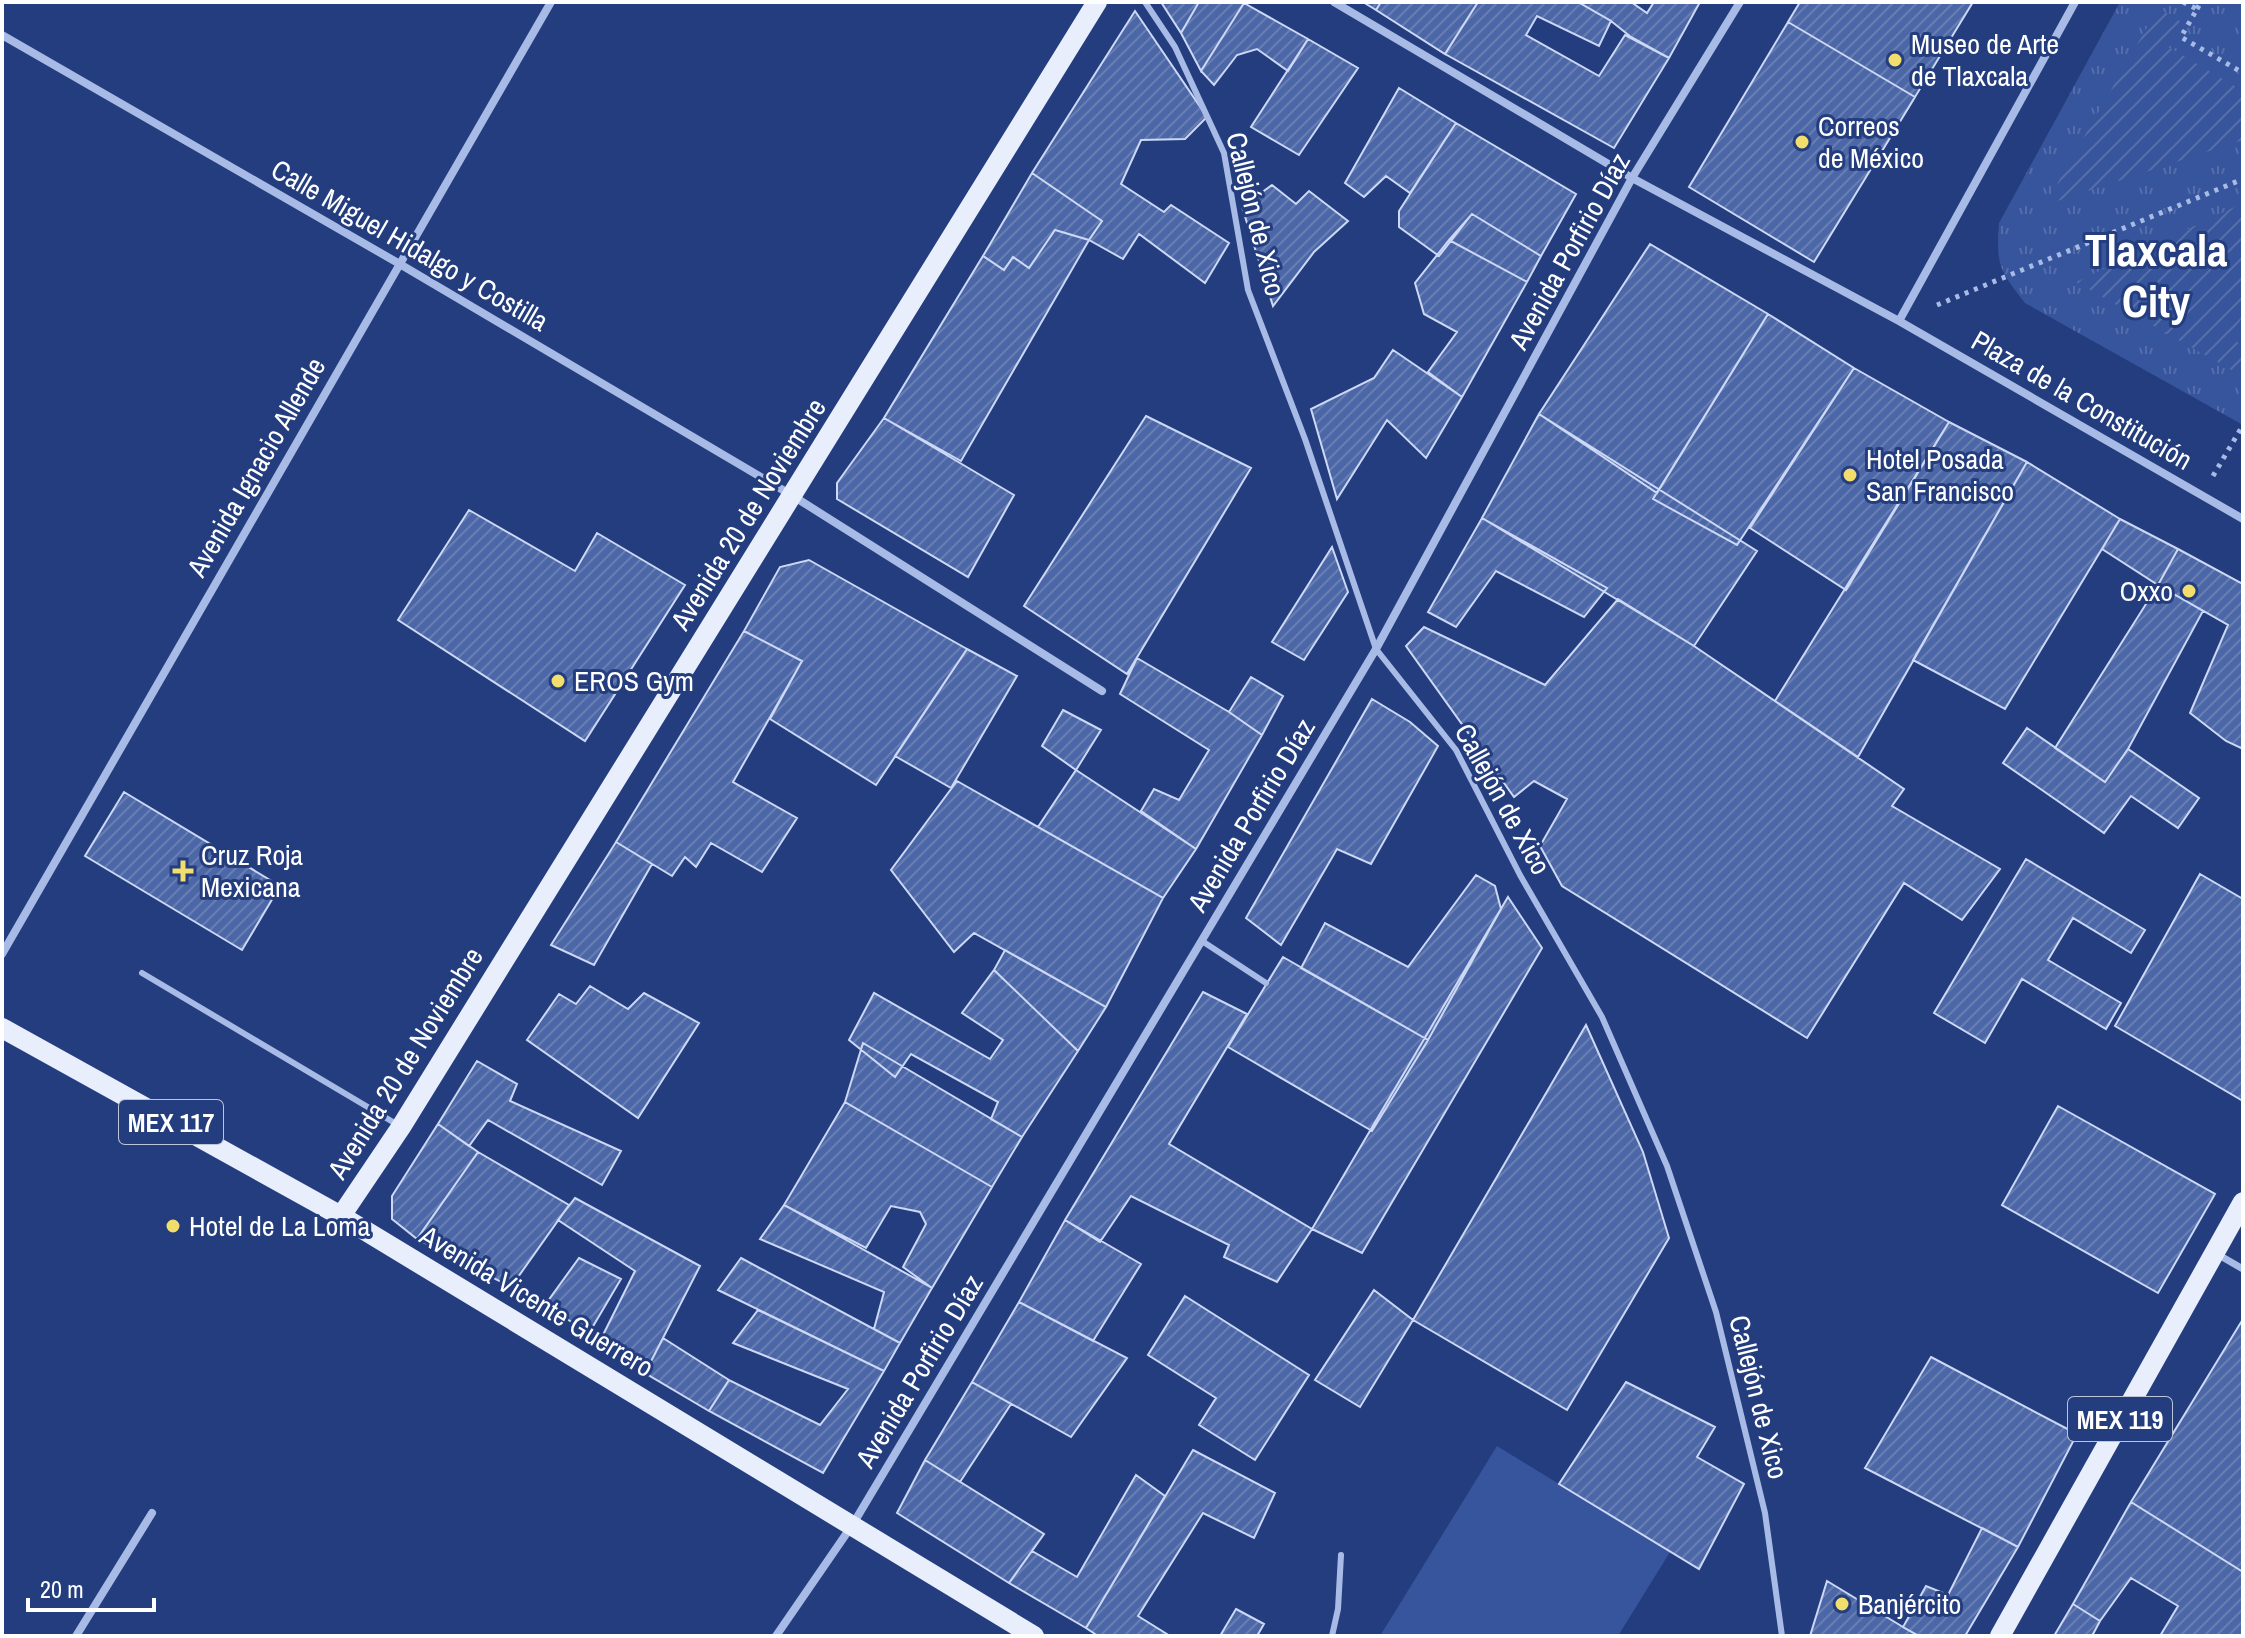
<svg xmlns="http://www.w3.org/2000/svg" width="2245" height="1638" viewBox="0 0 2245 1638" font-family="'Archivo Narrow',sans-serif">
	<defs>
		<pattern id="park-tufts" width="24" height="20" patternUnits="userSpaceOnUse" patternTransform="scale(2)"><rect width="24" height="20" fill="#37559c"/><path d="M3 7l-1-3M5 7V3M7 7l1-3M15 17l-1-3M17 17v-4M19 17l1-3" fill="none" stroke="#556eab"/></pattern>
		<pattern id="garden-furrows" width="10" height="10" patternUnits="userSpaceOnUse" patternTransform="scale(2)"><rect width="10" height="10" fill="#37559c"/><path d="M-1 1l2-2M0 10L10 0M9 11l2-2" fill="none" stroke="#556eab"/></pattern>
		<pattern id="building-hatch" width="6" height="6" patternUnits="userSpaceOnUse" patternTransform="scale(2)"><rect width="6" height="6" fill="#4c67a7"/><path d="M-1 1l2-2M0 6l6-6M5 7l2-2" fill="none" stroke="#677eb4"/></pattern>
	</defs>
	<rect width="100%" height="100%" fill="#233d7e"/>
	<!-- grass -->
	<path fill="#37559c" d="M1497 1446 1670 1552 1618 1636H1380Z"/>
	<!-- park -->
	<path fill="url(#park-tufts)" d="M2120 2H2243V425L2025 303C1999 270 1996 265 1999 223Z"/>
	<!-- garden -->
	<path fill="url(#garden-furrows)" d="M2158 8 2180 21 2165 45 2243 91V140L2045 205Z
		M2243 203V316L2230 337 2243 346V359L2235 372 2076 282Z"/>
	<!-- building -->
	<path fill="url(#building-hatch)" stroke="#ccd8f5" stroke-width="2" d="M1161 2H1199L1181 33Z
		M1199 2 1244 3 1201 71 1181 33Z
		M1363 2H1381L1376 10Z
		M1381 2H1478L1445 54 1376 10Z
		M1478 2H1578L1611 21 1599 46 1537 16 1526 35 1599 76 1625 35 1669 58 1614 148 1445 54Z
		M1578 2H1631L1647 13 1654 2H1700L1669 58 1631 37 1611 21Z
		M1800 2H1973L1915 97 1788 22Z
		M1244 3 1308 39 1288 71 1257 49 1237 55 1214 85 1201 71Z
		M1135 11 1207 117 1185 139 1141 140 1121 184 1164 212 1171 205 1229 243 1205 283 1139 234 1123 259 1089 240 1102 221 1032 173Z
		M1788 22 1915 97 1814 262 1689 187Z
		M1308 39 1358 68 1299 155 1251 127Z
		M1399 88 1456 123 1410 193 1386 176 1364 197 1345 183Z
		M1456 123 1576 194 1541 256 1472 214 1439 256 1399 227V211Z
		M1032 173 1102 221 1089 240 1055 230 1029 268 1013 257 1004 270 983 256Z
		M1272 185 1296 204 1309 191 1348 221 1314 252 1273 306 1242 207Z
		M1472 214 1541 256 1527 282 1449 240Z
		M1055 230 1089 240 961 461 884 418 983 256 1004 270 1013 257 1029 268Z
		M1449 240 1527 282 1462 397 1428 372 1457 332 1424 314 1415 283Z
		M1650 244 1768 314 1657 493 1539 414Z
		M1768 314 1854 368 1737 545 1653 499Z
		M1393 350 1462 397 1426 458 1387 420 1337 499 1311 409 1374 378Z
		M1854 368 1949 422 1846 590 1750 528Z
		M1539 414 1757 551 1694 646 1482 518Z
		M1146 416 1251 468 1127 674 1024 606Z
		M884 418 1014 495 968 577 837 499V483Z
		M1949 422 2027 462 1858 757 1775 701Z
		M2027 462 2120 519 2005 709 1913 660Z
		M469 510 575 571 597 533 685 585 585 741 398 620Z
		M1482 518 1607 588 1584 617 1496 571 1456 627 1428 612Z
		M2120 519 2178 549 2158 585 2102 549Z
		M1332 547 1348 592 1304 660 1272 642Z
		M2178 549 2243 584V749L2226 741 2190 713 2228 625 2158 585Z
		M809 560 967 649 876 785 770 719 802 661 744 631 780 567Z
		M2158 585 2203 611 2128 749 2105 782 2055 748Z
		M1618 599 1694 646 1904 789 1892 806 2000 869 1962 920 1904 883 1807 1038 1562 886 1540 846 1567 799 1534 781 1514 797 1406 646 1424 627 1545 685Z
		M744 631 802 661 733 782 797 818 762 872 711 843 696 867 685 857 672 876 616 842Z
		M967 649 1017 676 951 788 895 756Z
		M1137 658 1229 712 1262 735 1196 849 1141 811 1154 789 1179 800 1209 750 1120 694Z
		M1251 677 1283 696 1262 735 1229 712Z
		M1372 699 1410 722 1438 746 1371 864 1337 849 1281 945 1246 918Z
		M1063 710 1101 730 1076 770 1042 746Z
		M2027 728 2105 782 2128 749 2199 798 2178 828 2131 796 2104 833 2003 763Z
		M1076 770 1196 849 1163 898 1038 827Z
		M957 781 1163 898 1106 1007 974 933 954 952 891 870Z
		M124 792 280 886 242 950 85 856Z
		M616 842 652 864 594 965 551 945Z
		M2026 859 2145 930 2131 953 2073 918 2048 960 2121 1003 2106 1029 2022 979 1985 1043 1934 1013Z
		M2200 874 2243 899V1101L2115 1026Z
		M1476 875 1495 886 1501 909 1428 1040 1301 968 1325 923 1408 967Z
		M1508 897 1542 948 1362 1253 1312 1229Z
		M1005 950 1106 1007 1078 1051 994 970Z
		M1283 957 1428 1040 1372 1131 1228 1047Z
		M994 970 1078 1051 1022 1137 991 1119 998 1102 911 1054 895 1077 849 1040 874 993 990 1059 1003 1040 962 1013Z
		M590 986 628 1009 644 993 699 1023 638 1118 527 1040 559 994 576 1004Z
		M1203 992 1247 1014 1169 1144 1312 1229 1277 1282 1224 1257 1229 1245 1131 1196 1100 1242 1065 1220Z
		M1586 1025 1643 1152 1669 1238 1567 1410 1413 1320Z
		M863 1043 1022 1137 992 1187 845 1102Z
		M477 1061 517 1084 510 1101 621 1151 602 1185 488 1120 469 1146 438 1124Z
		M845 1102 992 1187 932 1288 903 1267 926 1224 920 1212 891 1206 866 1248 784 1205Z
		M2058 1106 2215 1194 2158 1293 2002 1205Z
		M438 1124 478 1152 417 1239 392 1219V1196Z
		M478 1152 569 1205 511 1287 417 1239Z
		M575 1198 700 1266 645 1373 600 1341 635 1271 558 1220Z
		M784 1205 932 1288 900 1343 874 1329 884 1292 760 1239Z
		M1065 1220 1141 1264 1093 1341 1019 1302Z
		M579 1258 621 1279 589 1333 545 1305Z
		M741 1258 900 1343 884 1371 718 1290Z
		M1374 1290 1413 1320 1360 1407 1315 1380Z
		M1185 1296 1309 1375 1255 1460 1199 1425 1216 1398 1148 1355Z
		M1019 1302 1127 1358 1071 1437 972 1382Z
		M758 1310 884 1371 823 1473 709 1411 729 1380 820 1425 848 1389 733 1343Z
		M2243 1319V1572L2131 1502Z
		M663 1338 729 1380 709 1411 645 1373Z
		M1931 1357 2077 1434 2018 1547 1865 1468Z
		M972 1382 1011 1404 960 1482 925 1460Z
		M1626 1382 1715 1427 1697 1457 1744 1484 1699 1569 1559 1484Z
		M1193 1450 1275 1493 1254 1538 1203 1513 1138 1616 1170 1636H1098L1086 1628Z
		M925 1460 1044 1534 1009 1583 897 1513Z
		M1136 1475 1165 1496 1086 1628 1009 1583 1032 1551 1077 1577Z
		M2131 1502 2243 1572V1636H2160L2178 1606 2131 1578 2100 1621 2073 1604Z
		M1982 1528 2018 1547 1965 1636H1919L1903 1627 1926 1586 1948 1595Z
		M1827 1581 1903 1627 1919 1636H1810Z
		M2073 1604 2100 1621 2092 1636H2054Z
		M1236 1609 1264 1624 1257 1636H1220Z"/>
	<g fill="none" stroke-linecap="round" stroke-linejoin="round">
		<!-- path -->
		<path stroke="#a8bbe6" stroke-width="5" stroke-dasharray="4 6" stroke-linecap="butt" d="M2183 2 2197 9 2181 37 2243 73
			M2197 9 2201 2
			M1937 305 2243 179
			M2213 476 2243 425"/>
		<!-- service -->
		<path stroke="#a8bbe6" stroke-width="6" d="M1145 2 1175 47 1224 153 1248 290 1305 439 1376 649 1456 750 1520 875 1602 1017 1667 1166 1716 1312 1765 1513 1782 1636
			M1202 941 1266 983
			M142 973 398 1125
			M1332 1636 1338 1609 1341 1555"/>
		<!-- pedestrian -->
		<path stroke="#a8bbe6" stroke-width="7" d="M2217 1254 2243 1269"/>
		<!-- minor -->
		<path stroke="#a8bbe6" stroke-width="8" d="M1334 2 1632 178 1899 321 2243 519
			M2 35 398 263 793 496 1102 691
			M1899 321 2075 2
			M2 954 551 2
			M76 1636 152 1513
			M776 1636 853 1524 1376 649 1632 178 1740 2"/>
		<!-- primary -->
		<path stroke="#e9eefd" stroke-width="20" d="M2 1028 341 1216 1034 1636
			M341 1216 401 1127 1097 2
			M2000 1636 2243 1202"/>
	</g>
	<!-- markers -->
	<g fill="#f1de6c" stroke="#233d7e" stroke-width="3">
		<circle cx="1895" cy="60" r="8"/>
		<circle cx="1802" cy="142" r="8"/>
		<circle cx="1850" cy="475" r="8"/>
		<circle cx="2189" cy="591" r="8"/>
		<circle cx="558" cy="681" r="8"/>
		<path d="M179 859h8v8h8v8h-8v8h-8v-8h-8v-8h8z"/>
		<circle cx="173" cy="1226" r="8"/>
		<circle cx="1842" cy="1604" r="8"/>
	</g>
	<g text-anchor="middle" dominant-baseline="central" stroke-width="6" stroke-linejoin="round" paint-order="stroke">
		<!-- shield labels -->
		<g fill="#233d7e" stroke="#bdc5d8" stroke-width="2">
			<rect x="119" y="1100" width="104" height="44" rx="6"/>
			<rect x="2068" y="1397" width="104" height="44" rx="6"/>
		</g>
		<g font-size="26" font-weight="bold" fill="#fff">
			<text x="171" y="1122">MEX 117</text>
			<text x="2120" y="1419">MEX 119</text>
		</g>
		<!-- poi labels -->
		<g font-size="28" fill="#fff" stroke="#233d7e" text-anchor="start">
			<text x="1911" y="44">Museo de Arte<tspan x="1911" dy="32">de Tlaxcala</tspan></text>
			<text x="1818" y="126">Correos<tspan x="1818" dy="32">de México</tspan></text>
			<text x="1866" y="459">Hotel Posada<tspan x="1866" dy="32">San Francisco</tspan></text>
			<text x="2173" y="591" text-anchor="end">Oxxo</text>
			<text x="574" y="681">EROS Gym</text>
			<text x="201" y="855">Cruz Roja<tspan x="201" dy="32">Mexicana</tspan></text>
			<text x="189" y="1226">Hotel de La Loma</text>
			<text x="1858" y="1604">Banjército</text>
		</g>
		<!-- street labels -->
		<g font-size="28" fill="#fff" stroke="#233d7e">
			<text transform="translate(1256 214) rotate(76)">Callejón de Xico</text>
			<text transform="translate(410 245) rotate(30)">Calle Miguel Hidalgo y Costilla</text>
			<text transform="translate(1569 251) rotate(-61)">Avenida Porfirio Díaz</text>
			<text transform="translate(2082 400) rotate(30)">Plaza de la Constitución</text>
			<text transform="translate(256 467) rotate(-60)">Avenida Ignacio Allende</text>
			<text transform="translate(748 514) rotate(-58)">Avenida 20 de Noviembre</text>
			<text transform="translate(1503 799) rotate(61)">Callejón de Xico</text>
			<text transform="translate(1251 815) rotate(-59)">Avenida Porfirio Díaz</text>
			<text transform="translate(405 1063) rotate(-58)">Avenida 20 de Noviembre</text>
			<text transform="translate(537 1301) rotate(31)">Avenida Vicente Guerrero</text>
			<text transform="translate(919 1371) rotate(-59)">Avenida Porfirio Díaz</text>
			<text transform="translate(1759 1397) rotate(76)">Callejón de Xico</text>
		</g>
		<!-- town labels -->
		<g font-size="44" font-weight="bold" fill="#fff" stroke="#233d7e">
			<text x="2156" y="250">Tlaxcala<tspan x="2156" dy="51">City</tspan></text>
		</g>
	</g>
	<!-- border -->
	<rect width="2245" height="1638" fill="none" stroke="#ffffff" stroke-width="8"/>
	<!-- scale -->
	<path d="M28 1598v12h126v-12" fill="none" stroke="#ffffff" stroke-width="4"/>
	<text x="40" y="1598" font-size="24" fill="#ffffff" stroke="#233d7e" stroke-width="6" paint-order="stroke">20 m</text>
</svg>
